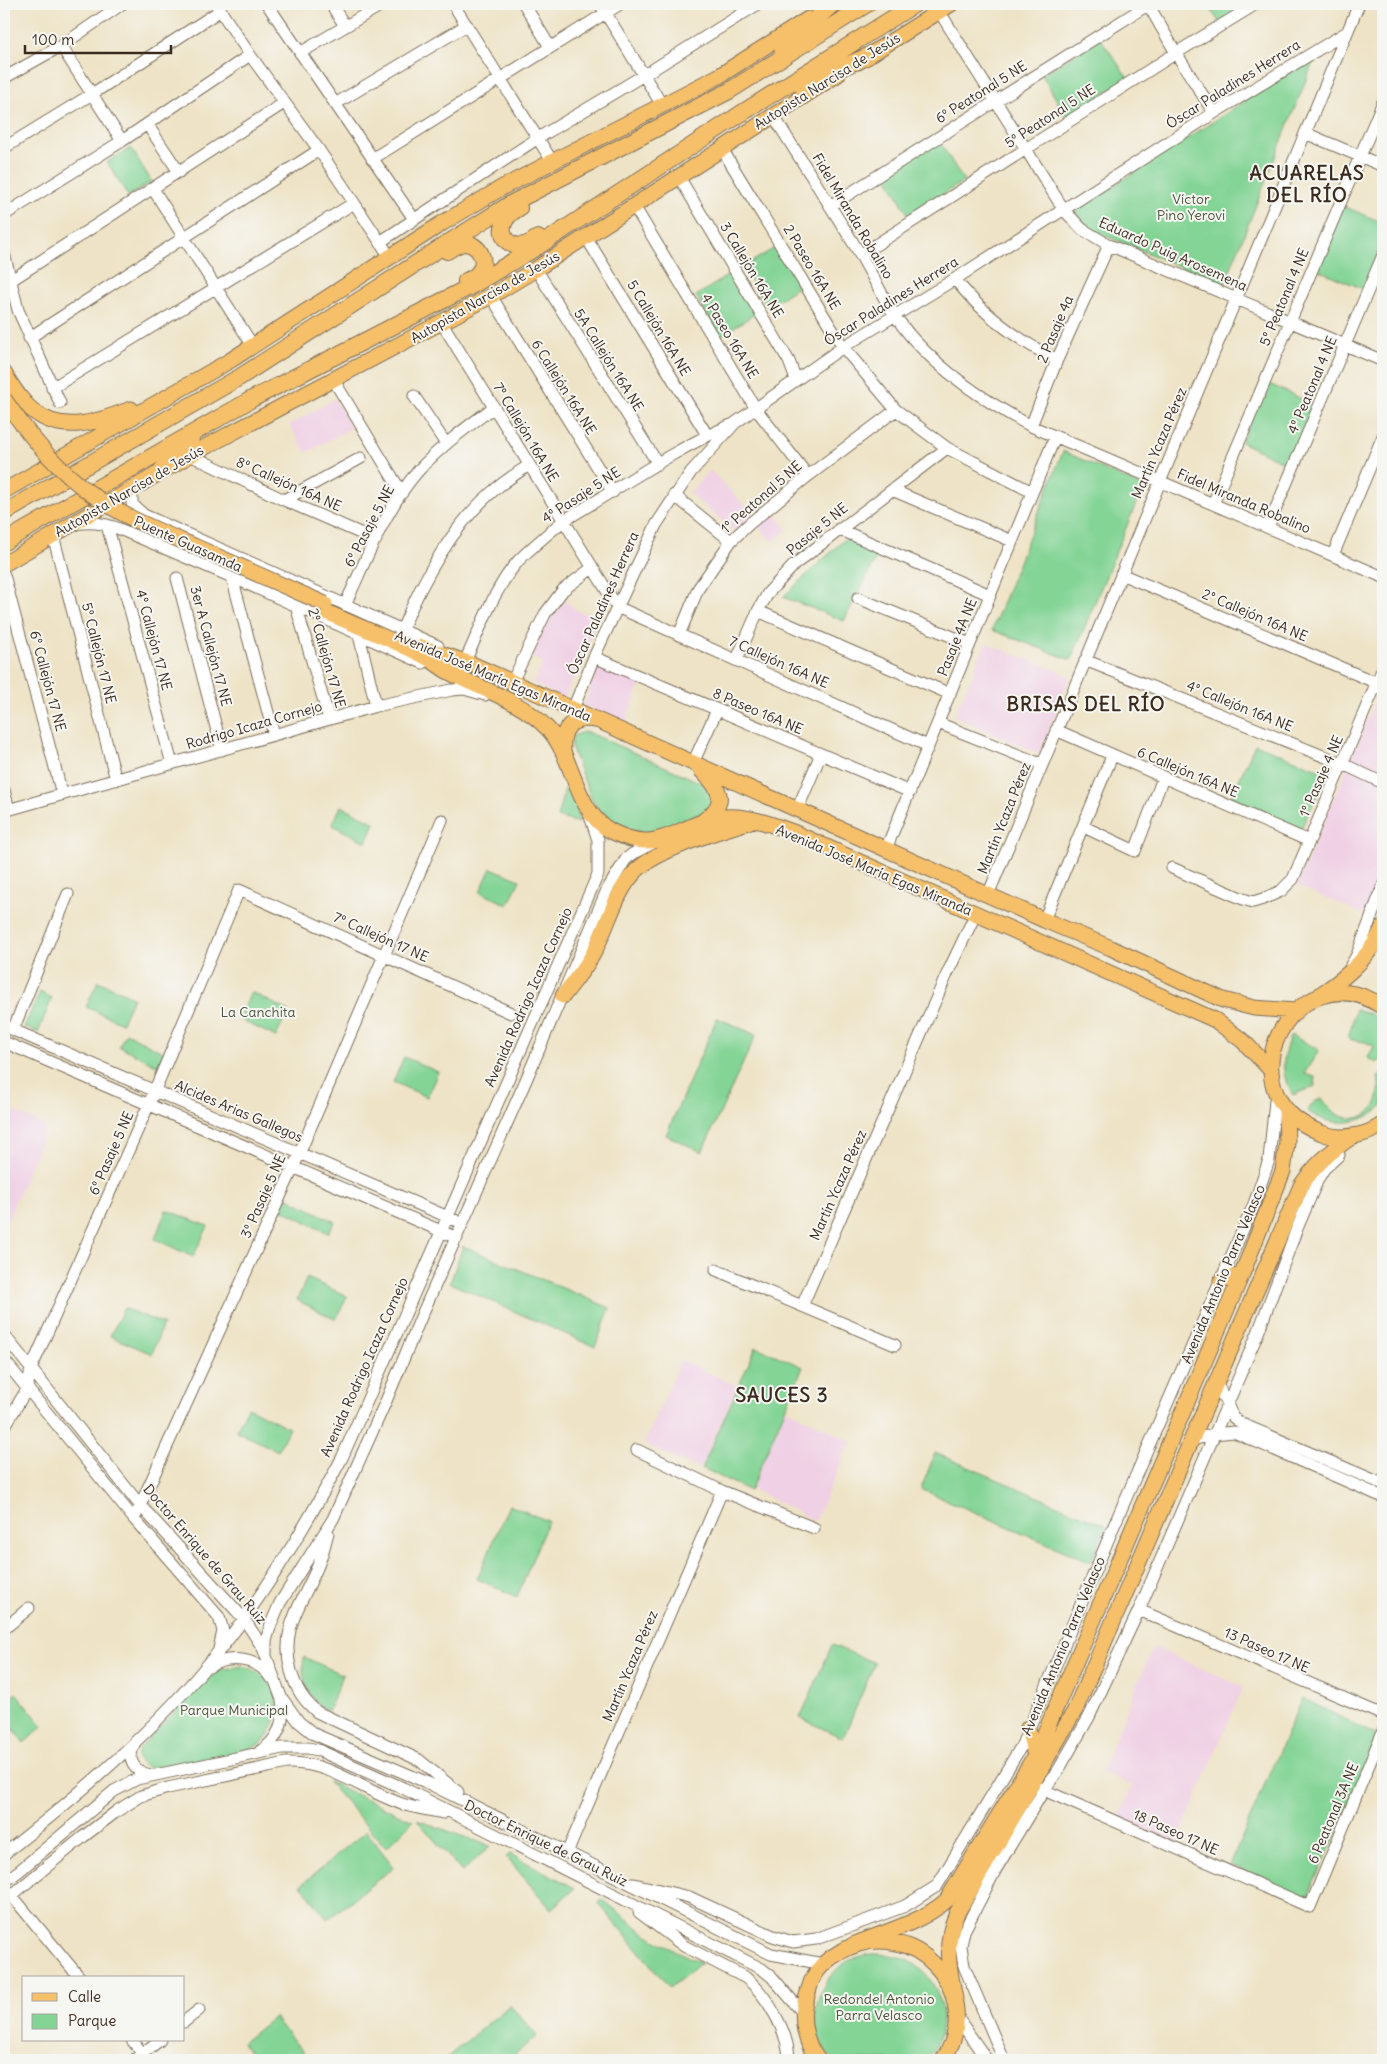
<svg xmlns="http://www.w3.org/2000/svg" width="1387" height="2064" viewBox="0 0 1387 2064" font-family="Delius,sans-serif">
	<rect width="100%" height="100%" fill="#f6f6f2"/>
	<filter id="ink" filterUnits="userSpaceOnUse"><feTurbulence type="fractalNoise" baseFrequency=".02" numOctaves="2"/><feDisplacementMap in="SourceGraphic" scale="10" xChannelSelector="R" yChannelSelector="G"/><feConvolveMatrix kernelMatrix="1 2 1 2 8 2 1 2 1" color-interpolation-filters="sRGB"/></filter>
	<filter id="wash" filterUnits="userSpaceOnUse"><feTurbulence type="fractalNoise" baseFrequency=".0096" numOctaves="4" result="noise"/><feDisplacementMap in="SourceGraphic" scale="20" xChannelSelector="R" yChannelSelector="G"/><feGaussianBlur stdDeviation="1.12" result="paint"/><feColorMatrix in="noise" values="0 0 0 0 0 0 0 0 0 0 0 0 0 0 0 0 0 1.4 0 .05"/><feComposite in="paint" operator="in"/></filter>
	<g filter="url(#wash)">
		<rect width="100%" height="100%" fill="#eee3c6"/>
		<!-- built -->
		<path fill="#f0d0e5" d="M335 399 351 428 306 453 289 425Z
			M710 470 753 514 735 530H733L689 493Z
			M773 512 787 529 772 542 758 525Z
			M564 600 578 611 598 618 564 699 533 683 543 663 532 657 546 622Z
			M986 643 1070 676 1039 754 954 716Z
			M599 665 641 683 624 726 583 707Z
			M1383 682V871L1365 915 1297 886Z
			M4 1106 47 1127 4 1228Z
			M681 1360 737 1386 700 1469 644 1444Z
			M786 1409 851 1441 815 1521 752 1489Z
			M1153 1647 1243 1687 1177 1843 1119 1816 1132 1786 1101 1772Z"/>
		<!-- green -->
		<path fill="#83d495" stroke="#5f7f5a" d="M1207 4H1249L1219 22Z
			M1100 38 1128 78 1067 118 1042 75Z
			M1316 55 1224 285 1085 227 1075 211Z
			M939 141 964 181 909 216 886 175Z
			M131 148 152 182 128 196 107 162Z
			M1343 206 1383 223V242L1363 289 1316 269Z
			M778 246 802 284 768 307 743 267Z
			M730 274 755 314 720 336 696 296Z
			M1267 383 1315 405 1289 465 1241 442Z
			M1063 451 1143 487 1071 660 992 630Z
			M845 539 879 553 844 621 783 597Z
			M583 732 590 733 706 785 711 791 712 804 702 813 646 833 633 830 607 818 593 803 571 747 573 736Z
			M1255 744 1328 773 1300 831 1230 800Z
			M565 788 577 806 579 823 557 817Z
			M341 806 375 823 366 842 332 825Z
			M491 868 520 880 508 905 480 892Z
			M98 981 133 997 122 1023 86 1007Z
			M40 992 52 998 38 1033 24 1027Z
			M251 992 288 1011 276 1037 239 1019Z
			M1356 1009 1371 1014 1383 1024V1059L1376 1063 1368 1058 1374 1046 1365 1042 1348 1039Z
			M717 1018 756 1035 702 1152 666 1135Z
			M126 1033 165 1053 158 1066 119 1046Z
			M1291 1035 1319 1050 1304 1074 1315 1077V1086L1293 1095C1280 1076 1282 1055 1291 1035Z
			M404 1057 438 1072 427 1097 393 1082Z
			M1383 1074V1105C1362 1126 1331 1128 1307 1111L1314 1102 1322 1098C1344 1135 1387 1118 1378 1077Z
			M284 1196 335 1222 328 1233 279 1208Z
			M166 1210 208 1226 193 1257 155 1239Z
			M463 1246 610 1308 595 1347 450 1283Z
			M307 1278 347 1296 336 1320 297 1300Z
			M124 1308 163 1324 152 1354 110 1336Z
			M756 1347 803 1367 750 1491 702 1468Z
			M248 1407 289 1428 278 1451 236 1431Z
			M935 1453 1107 1526 1090 1562 921 1489Z
			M509 1505 548 1521 517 1597 477 1579Z
			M832 1645 875 1663 843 1738 800 1718Z
			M304 1657 343 1675 328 1711C308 1699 300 1680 304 1657Z
			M242 1666C258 1669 269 1679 276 1694 279 1702 278 1713 275 1720 272 1727 269 1736 264 1741 249 1756 173 1764 149 1768 139 1765 135 1757 140 1748L211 1674 219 1670Z
			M16 1693 43 1726 24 1743 4 1716V1704Z
			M1302 1698 1380 1737 1307 1899 1230 1865Z
			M328 1781 413 1821 386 1848Z
			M417 1820 490 1846 462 1872Z
			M366 1831 394 1867 328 1919 301 1885Z
			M510 1854 575 1888 551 1909 506 1857Z
			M602 1899 642 1931 668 1947 701 1963 670 1988 599 1904Z
			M870 1954C884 1954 898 1955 911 1962 945 1982 953 2033 925 2060H833C804 2030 813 1982 848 1961 854 1957 863 1956 870 1954Z
			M510 2005 537 2036 508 2060H444Z
			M274 2017 310 2060H256L242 2043Z"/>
	</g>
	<g filter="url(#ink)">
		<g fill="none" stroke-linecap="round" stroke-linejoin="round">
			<defs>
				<path id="minor" d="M216 4 250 55 319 150 390 257
					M267 4 414 219
					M331 4 345 26
					M453 4 552 161
					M524 4 550 47
					M600 4 662 105
					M1148 4 1176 53 1214 113
					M939 11 1064 210 1082 229 1109 245 1383 361
					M61 46 122 141
					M300 53 383 4
					M4 78 61 46 122 4
					M335 104 467 25
					M773 115C802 162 832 208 860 254 877 284 891 315 915 341 948 377 988 403 1031 426L1383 577
					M147 124 179 172
					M1305 133 1383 166
					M4 148 92 94 221 10
					M722 149 843 347 896 410 947 448 1032 492
					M372 159 620 4
					M679 177 789 361 796 380
					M153 189 253 346
					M634 206 756 409 808 476
					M830 206 1149 4
					M4 215 122 141 250 55
					M586 237 707 435
					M380 242 538 138 644 75 758 4
					M4 253 18 310 60 403
					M860 255 1176 53 1256 4
					M536 269 658 464
					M955 279C982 314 1018 340 1057 360
					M10 281 284 103
					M491 296 613 492
					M442 323 617 607 928 746
					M29 338 319 150
					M333 379 402 493
					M52 388 354 203
					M414 396 446 444
					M1031 426 1057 360 1109 245
					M190 455 284 500 376 540
					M135 488 132 494V504L144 515 438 646
					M892 490 1012 541
					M674 495 731 541
					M284 500 361 458
					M1213 504 1383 102
					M76 524C91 521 103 523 117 528L232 577 423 663
					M107 525 172 764
					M1268 527 1383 255
					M839 529 990 595
					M53 535 116 780
					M1333 555 1383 436
					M1121 574 1377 683
					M4 575 62 794
					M232 577 274 735
					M177 578 222 750
					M858 598 970 644
					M345 605C366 560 385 509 418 471 441 446 467 427 494 407
					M296 606 329 719
					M758 611 950 694
					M402 630C422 580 455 521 498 487 508 479 519 472 529 465
					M359 635 376 706
					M679 635 698 589 731 541 749 524 808 476 896 410
					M467 657C482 625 495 586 520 559 533 546 549 533 563 521 618 489 672 450 731 425
					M594 657 910 792
					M737 659 758 611 768 593 795 564 947 448
					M1085 660 1343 764 1383 783
					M512 682 545 614 563 590 592 568
					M573 709 594 657 656 525 691 472 735 423 843 347 955 279 1214 113 1347 32
					M938 723 1041 764
					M1056 730 1309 841
					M693 763 717 710
					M4 790 9 810
					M797 810 821 754
					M4 811 376 706 452 690 464 689 485 695
					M1084 827 1135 851 1163 778
					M886 849 1055 437
					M1172 868 1243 899 1253 902 1263 899 1281 891 1293 879 1383 668
					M988 895 1359 4
					M1044 920 1112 756
					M1351 965 1357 955 1383 886
					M4 1026 455 1220
					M13 1030 68 894
					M4 1042 457 1238
					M716 1270 895 1345
					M802 1306 947 974 976 913
					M4 1335 140 1505 244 1619 263 1648 281 1697 299 1722 314 1734 428 1783 771 1954 823 1964
					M4 1360 134 1519 219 1617 223 1631 219 1649
					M1217 1384 1233 1417 1242 1424 1383 1484
					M4 1425 8 1421 27 1389 31 1369 149 1104 239 890 511 1013
					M1193 1440 1213 1434 1234 1432 1383 1497
					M637 1450 722 1491 814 1528
					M134 1519 294 1166 442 820
					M328 1533C325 1543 323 1553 319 1563 304 1602 279 1626 291 1671 296 1689 303 1700 317 1712L419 1760 458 1792
					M1139 1610 1383 1715
					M4 1629 29 1608
					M266 1654V1641L271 1624 280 1603 333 1519 386 1401 421 1317 526 1080 607 890 626 859 634 853 655 842
					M209 1667C228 1655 257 1657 270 1677
					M134 1745C126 1761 135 1773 152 1775
					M260 1751C278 1741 285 1721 282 1701
					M1037 1787 1310 1907 1383 1731
					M567 1853 722 1491
					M4 1854C81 1793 157 1729 218 1652 267 1592 306 1526 342 1458L598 874V840L589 813
					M4 1882 19 1871 114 1791 137 1779 282 1748H308L318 1750 403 1788 762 1969 772 1977 804 2014
					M634 1884 689 1897 773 1936 793 1942 816 1939 905 1906 937 1886 1022 1745 1113 1528 1254 1204 1269 1160 1276 1091
					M8 1891 80 1978
					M4 1897 12 1895 83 1837 117 1811 141 1796 168 1788 287 1763C330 1761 363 1791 402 1804 415 1808 429 1810 443 1813
					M639 1912 684 1946 746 1978C767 1995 789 2033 789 2060
					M957 2017 987 2060
					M184 2022 199 2010
					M132 2040 142 2053
					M134 2060 160 2040
					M1004 2060 964 1966 961 1946 964 1931 996 1869 1044 1790 1059 1769 1089 1717 1139 1610 1258 1333 1296 1231 1318 1179 1324 1169 1339 1155"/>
				<path id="major" d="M858 62 951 4
					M4 373C12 386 20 400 32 410 63 436 99 421 131 409
					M4 491 231 360 441 224 503 187 719 76 808 19
					M4 564 190 455 491 296 536 269 838 74
					M322 610C356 626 392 639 426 657 433 661 440 667 447 671 482 690 521 700 548 729 575 758 574 811 611 831 662 858 677 822 725 817 747 815 774 825 795 833L1215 1020 1243 1041 1271 1070
					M422 647 474 665 1044 920 1111 948 1223 1000 1254 1008 1295 1011
					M563 752C561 729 570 716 596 720
					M701 770C721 790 729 802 703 821
					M1321 994C1347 977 1371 956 1383 927
					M563 996C573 982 586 968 594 952 608 926 615 892 636 871 656 850 719 831 748 822
					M1383 1007C1296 947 1215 1093 1322 1133 1341 1141 1367 1136 1383 1124
					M1221 1281 1242 1274
					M1028 1728 1035 1756
					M853 1945C884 1932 921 1923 947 1900L1035 1756 1242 1274 1283 1171 1287 1143 1286 1111
					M955 1999C949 1967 943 1944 957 1913L1075 1710 1301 1186C1314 1165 1332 1150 1353 1136
					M818 2060C805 2043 799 2016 807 1996 809 1990 810 1983 813 1978 819 1966 829 1958 840 1952 911 1911 988 1992 943 2060"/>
				<path id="highway" d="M782 48 833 4
					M801 85 868 56
					M519 208C492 222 502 250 524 245 529 244 534 240 538 238
					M447 251C453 248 458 243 465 243 479 244 488 261 479 272 476 277 471 279 466 281
					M160 472 191 439
					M4 513 240 377 451 241 512 203 729 91 867 4
					M4 542 252 399 475 284 537 247 742 113 915 4"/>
			</defs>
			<!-- minor casing -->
			<use href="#minor" stroke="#7a6b59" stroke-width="13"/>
			<!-- major casing -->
			<use href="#major" stroke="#7a6b59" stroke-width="17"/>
			<!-- highway casing -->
			<use href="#highway" stroke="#7a6b59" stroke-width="18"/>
			<!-- minor -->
			<use href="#minor" stroke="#fff" stroke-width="11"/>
			<!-- major -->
			<use href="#major" stroke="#f6c06b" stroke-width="15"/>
			<!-- highway -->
			<use href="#highway" stroke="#f6c06b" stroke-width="16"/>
			<defs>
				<path id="major-bridge" d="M4 399C25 430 47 458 76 482 111 512 154 529 196 547 239 566 282 585 325 604"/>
			</defs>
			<!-- major-bridge casing -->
			<use href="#major-bridge" stroke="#7a6b59" stroke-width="17" stroke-linecap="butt"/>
			<!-- major-bridge -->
			<use href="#major-bridge" stroke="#f6c06b" stroke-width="15"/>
		</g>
	</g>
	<g text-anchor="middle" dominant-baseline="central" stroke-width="4" stroke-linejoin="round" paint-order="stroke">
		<!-- street labels -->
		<g font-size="14" fill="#3b2a1e" stroke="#f6f6f2">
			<text transform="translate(827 81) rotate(-32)">Autopista Narcisa de Jesús</text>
			<text transform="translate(1233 84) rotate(-32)">Óscar Paladines Herrera</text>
			<text transform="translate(981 92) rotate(-32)">6º Peatonal 5 NE</text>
			<text transform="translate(1050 116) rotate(-33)">5º Peatonal 5 NE</text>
			<text transform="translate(853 216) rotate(59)">Fidel Miranda Robalino</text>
			<text transform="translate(1173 254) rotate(24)">Eduardo Puig Arosemena</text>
			<text transform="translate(812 267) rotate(59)">2 Paseo 16A NE</text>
			<text transform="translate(752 270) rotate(59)">3 Callejón 16A NE</text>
			<text transform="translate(485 297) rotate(-30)">Autopista Narcisa de Jesús</text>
			<text transform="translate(1284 297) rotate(-67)">5º Peatonal 4 NE</text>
			<text transform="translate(891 301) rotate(-32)">Óscar Paladines Herrera</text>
			<text transform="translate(659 328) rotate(59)">5 Callejón 16A NE</text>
			<text transform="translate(1055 329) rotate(-67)">2 Pasaje 4a</text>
			<text transform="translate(730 336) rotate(59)">4 Paseo 16A NE</text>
			<text transform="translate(609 360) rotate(58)">5A Callejón 16A NE</text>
			<text transform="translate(1312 385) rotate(-67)">4º Peatonal 4 NE</text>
			<text transform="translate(564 387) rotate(58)">6 Callejón 16A NE</text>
			<text transform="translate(526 432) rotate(59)">7º Callejón 16A NE</text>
			<text transform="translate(1159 443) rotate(-67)">Martín Ycaza Pérez</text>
			<text transform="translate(289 484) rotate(24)">8º Callejón 16A NE</text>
			<text transform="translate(129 491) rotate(-30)">Autopista Narcisa de Jesús</text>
			<text transform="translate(581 495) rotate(-33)">4º Pasaje 5 NE</text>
			<text transform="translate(761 497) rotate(-41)">1º Peatonal 5 NE</text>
			<text transform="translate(1244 501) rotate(23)">Fidel Miranda Robalino</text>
			<text transform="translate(369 526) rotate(-62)">6º Pasaje 5 NE</text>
			<text transform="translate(817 529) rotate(-39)">Pasaje 5 NE</text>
			<text transform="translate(188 544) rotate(24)">Puente Guasamda</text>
			<text transform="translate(603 603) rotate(-66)">Óscar Paladines Herrera</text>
			<text transform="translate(1255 615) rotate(23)">2° Callejón 16A NE</text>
			<text transform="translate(957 637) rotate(-68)">Pasaje 4A NE</text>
			<text transform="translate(154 640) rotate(75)">4º Callejón 17 NE</text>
			<text transform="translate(211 646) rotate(75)">3er A Callejón 17 NE</text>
			<text transform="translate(99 653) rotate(76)">5º Callejón 17 NE</text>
			<text transform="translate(327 658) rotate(74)">2º Callejón 17 NE</text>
			<text transform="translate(779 662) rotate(24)">7 Callejón 16A NE</text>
			<text transform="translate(493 676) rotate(23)">Avenida José María Egas Miranda</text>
			<text transform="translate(48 681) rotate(75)">6º Callejón 17 NE</text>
			<text transform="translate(1240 706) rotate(22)">4° Callejón 16A NE</text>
			<text transform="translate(758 711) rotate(23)">8 Paseo 16A NE</text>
			<text transform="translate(254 725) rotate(-16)">Rodrigo Icaza Cornejo</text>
			<text transform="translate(1188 772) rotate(23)">6 Callejón 16A NE</text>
			<text transform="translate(1321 776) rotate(-66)">1º Pasaje 4 NE</text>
			<text transform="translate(1004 818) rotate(-68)">Martín Ycaza Pérez</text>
			<text transform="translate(874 870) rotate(23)">Avenida José María Egas Miranda</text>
			<text transform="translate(381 937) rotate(24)">7º Callejón 17 NE</text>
			<text transform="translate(528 997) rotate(-66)">Avenida Rodrigo Icaza Cornejo</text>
			<text transform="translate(239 1111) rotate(23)">Alcides Arias Gallegos</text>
			<text transform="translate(111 1153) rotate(-66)">6º Pasaje 5 NE</text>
			<text transform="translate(838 1185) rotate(-66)">Martín Ycaza Pérez</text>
			<text transform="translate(263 1196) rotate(-66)">3º Pasaje 5 NE</text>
			<text transform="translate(1223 1274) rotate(-67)">Avenida Antonio Parra Velasco</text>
			<text transform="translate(364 1367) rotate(-66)">Avenida Rodrigo Icaza Cornejo</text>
			<text transform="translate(205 1554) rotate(49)">Doctor Enrique de Grau Ruiz</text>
			<text transform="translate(1063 1646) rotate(-67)">Avenida Antonio Parra Velasco</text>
			<text transform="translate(1267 1650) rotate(24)">13 Paseo 17 NE</text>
			<text transform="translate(630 1666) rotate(-67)">Martín Ycaza Pérez</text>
			<text transform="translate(1333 1813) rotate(-67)">6 Peatonal 3A NE</text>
			<text transform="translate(1176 1832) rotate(24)">18 Paseo 17 NE</text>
			<text transform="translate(546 1843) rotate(26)">Doctor Enrique de Grau Ruiz</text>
		</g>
		<!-- park labels -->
		<g font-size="14" fill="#4d543c" stroke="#f6f6f2">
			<text x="1191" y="199">Víctor<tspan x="1191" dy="16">Pino Yerovi</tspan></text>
			<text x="258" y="1012">La Canchita</text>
			<text x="234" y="1710">Parque Municipal</text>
			<text x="879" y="1999">Redondel Antonio<tspan x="879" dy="16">Parra Velasco</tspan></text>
		</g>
		<!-- district labels -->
		<g font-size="19" font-weight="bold" letter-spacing="1" fill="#3b2a1e" stroke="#f6f6f2">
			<text x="1307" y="173">ACUARELAS<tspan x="1307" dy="22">DEL RÍO</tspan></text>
			<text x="1086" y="704">BRISAS DEL RÍO</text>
			<text x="782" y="1395">SAUCES 3</text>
		</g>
	</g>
	<!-- margin -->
	<rect width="1387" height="2064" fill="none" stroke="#f6f6f2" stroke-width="20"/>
	<!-- legend -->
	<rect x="22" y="1976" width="162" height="65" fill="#f6f6f2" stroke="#aba49d"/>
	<rect x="32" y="1993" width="25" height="8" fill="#f6c06b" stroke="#aba49d"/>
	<text x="68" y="2002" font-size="15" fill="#3b2a1e">Calle</text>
	<rect x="32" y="2014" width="25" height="15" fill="#83d495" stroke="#aba49d"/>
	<text x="68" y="2026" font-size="15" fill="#3b2a1e">Parque</text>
	<!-- scale -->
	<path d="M25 45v8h146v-8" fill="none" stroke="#3b2a1e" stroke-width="2.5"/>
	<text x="32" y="45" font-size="15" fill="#3b2a1e" stroke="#f6f6f2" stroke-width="4" paint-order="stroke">100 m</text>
</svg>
